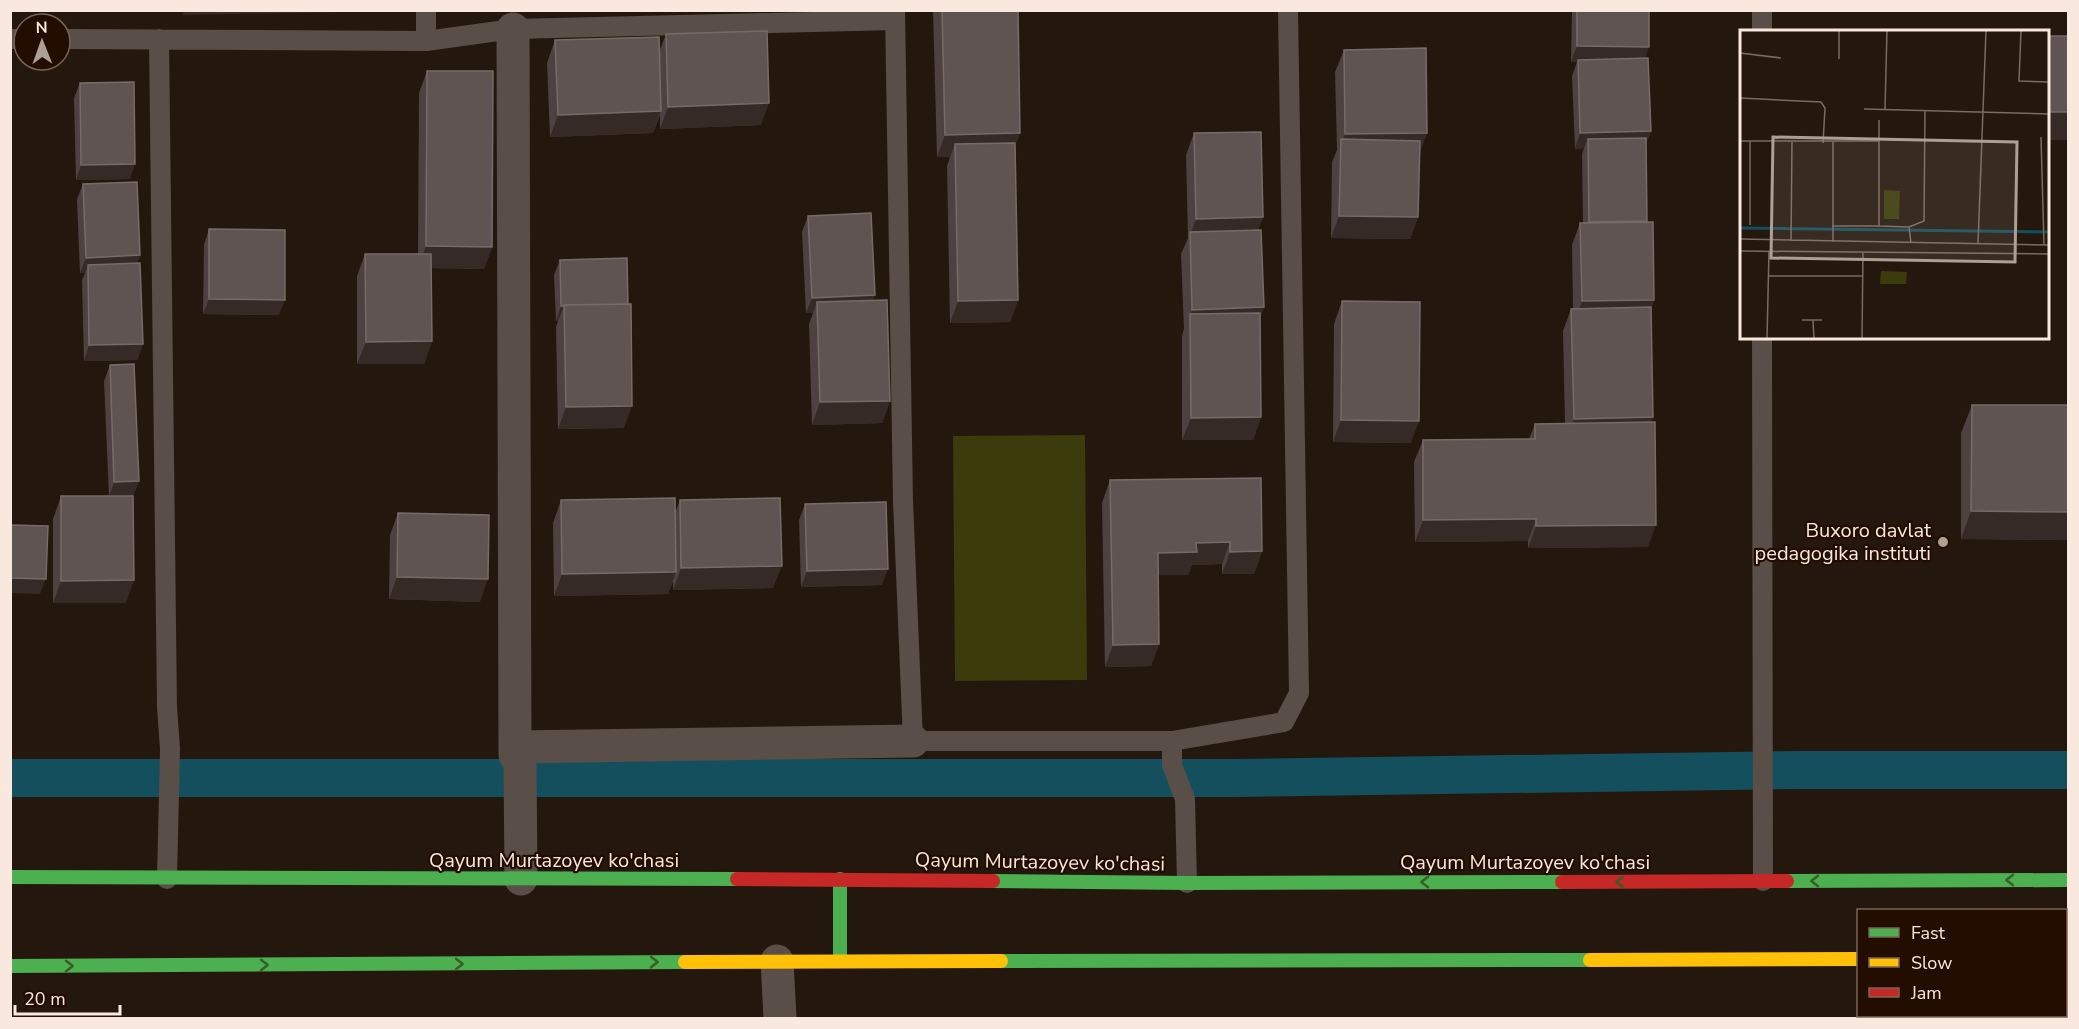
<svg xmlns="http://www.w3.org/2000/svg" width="2079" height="1029" viewBox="0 0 2079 1029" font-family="'Nunito Sans',sans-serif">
	<rect width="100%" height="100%" fill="#24170e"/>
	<!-- green -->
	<path fill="#3b3b0b" d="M1085 435 1087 680 955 681 953 436Z"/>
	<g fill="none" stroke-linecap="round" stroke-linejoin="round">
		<!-- canal -->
		<path stroke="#144f5e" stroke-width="38" d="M10 778H1233L1801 770H2068"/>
		<!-- lane -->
		<path stroke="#594e48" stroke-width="20" d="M895 10 903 501 913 741H1172
			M1762 10V32
			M10 39H24
			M60 39 426 41 513 29 895 20
			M159 39 167 707 170 749 167 879
			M426 41V10
			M1762 338 1763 881
			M1187 883 1185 799 1172 765V741L1284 722 1299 693 1288 10"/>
		<!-- street -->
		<path stroke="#594e48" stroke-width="33" d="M513 29 515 755 520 763 521 879
			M516 747 913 741
			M777 961 780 1018"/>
		<!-- fast -->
		<path stroke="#4caf50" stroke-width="14" d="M10 877 737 879
			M840 879V961
			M993 881 1187 883 1562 882
			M1787 881 2068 880
			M2066 959H2068
			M1001 961 1590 960
			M10 966 685 962"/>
		<!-- slow -->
		<path stroke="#ffc107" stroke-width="14" d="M1590 960 1858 959
			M685 962 1001 961"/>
		<!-- jam -->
		<path stroke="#c62828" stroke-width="14" d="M737 879 993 881
			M1562 882 1787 881"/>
	</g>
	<!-- wall -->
	<path fill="#4d4241" d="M933 10H1018L1015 147 1018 300 1010 322 950 323 947 166 950 157H937Z
		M1572 10H1649L1645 58 1651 131 1646 144 1647 221 1654 300 1651 309 1653 417 1651 422 1648 547 1528 548V541L1415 542 1414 462 1423 440 1529 439 1535 424 1565 423 1563 331 1571 309 1573 308 1572 245 1580 223H1583L1582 154 1584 148 1575 149 1572 76 1577 62H1571Z
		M666 34 761 125 660 129V115L653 133 550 137 547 63 555 40 659 52Z
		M1344 50 1427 133 1419 154 1418 217 1410 239 1331 238 1332 162 1337 150 1335 72Z
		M427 71 492 247 484 269 431 268 432 341 424 364H357V276L365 254H418L419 93Z
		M80 83 130 179 76 180 74 98Z
		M1194 133 1263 217 1258 230 1264 307 1260 318 1261 417 1253 440H1182V336L1184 329 1181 254 1188 238 1186 155Z
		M83 184 140 255 137 263 143 344 137 360 84 361 82 280 85 273H80L77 199Z
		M808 216 873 300 890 401 882 423 812 425 809 324 813 313H806L802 232Z
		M209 229 279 315 203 314 204 245Z
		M560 260 624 428 558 429 556 327 558 321H556L554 275Z
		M1342 301 1411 443 1333 442 1334 324Z
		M110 365 139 481 133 496 126 603H53V519L61 496H109L104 381Z
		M1972 405H2068V540L1961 539V433Z
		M1110 480 1262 551 1254 574H1222V564L1192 565 1188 575H1158L1159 644 1151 666 1105 667 1102 503Z
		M561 500 675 513 680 500 773 588 673 590V581L668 594 554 596 553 523Z
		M805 504 882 585 801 587 799 520Z
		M398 513 480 602 389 599 390 535Z"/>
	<!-- shaded-wall -->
	<path fill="#352a25" d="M184 10H394L393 11 183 15Z
		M1577 46 1649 47 1644 62H1571Z
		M769 103 761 125 660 129 668 107Z
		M661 111 653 133 550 137 558 115Z
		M2048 112H2068V140H2048Z
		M1651 131 1645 146 1588 139 1584 148 1575 149 1580 133Z
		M1020 133 1012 155 955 144 950 157H937L945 135Z
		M1427 133 1419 155 1340 147 1345 134Z
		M135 164 130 179 76 180 81 165Z
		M1339 216 1418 217 1410 239 1331 238Z
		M1263 217 1255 240 1190 235 1196 219Z
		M426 246 492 247 484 269 418 268Z
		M140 255 134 271 88 265 85 273H80L86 258Z
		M875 295 869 310 817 302 813 313H806L812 298Z
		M209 299 285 300 279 315 203 314Z
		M1018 300 1010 322 950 323 958 301Z
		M1654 300 1646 322 1574 324 1582 301Z
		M561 306H564L558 321H556Z
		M1264 307 1256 330 1190 317 1192 310Z
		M432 341 424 364H357L366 342Z
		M143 344 137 360 84 361 89 345Z
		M890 401 882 423 812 425 820 402Z
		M632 406 624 428 558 429 566 407Z
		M1261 417 1253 440H1182L1191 418Z
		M1653 417 1645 439 1566 441 1574 419Z
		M1341 420 1419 421 1411 443 1333 442Z
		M139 481 133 496 109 497 114 482Z
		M1971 511 2068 512V540L1961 539Z
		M1536 519 1528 541 1415 542 1423 520Z
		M1656 525 1648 547 1528 548 1536 526Z
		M1230 542 1222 564 1192 565 1188 575H1150L1158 553 1196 543Z
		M1262 551 1254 574H1222L1230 552Z
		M782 566 773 588 673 590 681 568Z
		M888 569 882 585 801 587 807 571Z
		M676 572 668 594 554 596 562 574Z
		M397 577 488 579 480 602 389 599Z
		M10 578 46 579 40 594 10 593Z
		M134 580 126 603H53L61 581Z
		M1159 644 1151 666 1105 667 1113 645Z"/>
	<!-- building -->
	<path fill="#5f5452" stroke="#786b67" stroke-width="1.5" d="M942 10H1018L1020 133 945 135Z
		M1577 10H1649V47L1577 46Z
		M767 31 769 103 668 107 666 34Z
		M2048 36H2068V112H2048Z
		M659 37 661 111 558 115 555 40Z
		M1426 48 1427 133 1345 134 1344 50Z
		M1648 58 1651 131 1580 133 1578 60Z
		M427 71H493L492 247 426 246Z
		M134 82 135 164 81 165 80 83Z
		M1261 132 1263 217 1196 219 1194 133Z
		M1646 138 1647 221 1589 222 1588 139Z
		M1341 139 1420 141 1418 217 1339 216Z
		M1015 143 1018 300 958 301 955 144Z
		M137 182 140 255 86 258 83 184Z
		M871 213 875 295 812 298 808 216Z
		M1653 222 1654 300 1582 301 1580 223Z
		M209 229 285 230V300L209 299Z
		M1261 230 1264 307 1192 310 1190 232Z
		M365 254H431L432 341 366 342Z
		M627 258 628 304 564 305V306H561L560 260Z
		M140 263 143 344 89 345 88 265Z
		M887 300 890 401 820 402 817 302Z
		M1342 301 1420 302 1419 421 1341 420Z
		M631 304 632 406 566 407 564 305Z
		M1651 307 1653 417 1574 419 1571 309Z
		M1260 313 1261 417 1191 418 1190 314Z
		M134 364 139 481 114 482 110 365Z
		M1972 405H2068V512L1971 511Z
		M1655 422 1656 525 1536 526V519L1423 520V440L1535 439V424Z
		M1261 478 1262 551 1230 552V542L1196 543 1197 552 1158 553 1159 644 1113 645 1110 480Z
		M61 496H133L134 580 61 581Z
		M675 498 676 572 562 574 561 500Z
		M780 498 782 566 681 568 680 500Z
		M886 502 888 569 807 571 805 504Z
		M398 513 489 515 488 579 397 577Z
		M10 525 48 526 46 579 10 578Z"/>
	<!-- one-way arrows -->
	<defs><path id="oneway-chevron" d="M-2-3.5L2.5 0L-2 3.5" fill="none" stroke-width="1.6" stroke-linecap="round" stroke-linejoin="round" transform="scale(1.5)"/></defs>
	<g stroke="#385e28">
		<use href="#oneway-chevron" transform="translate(2010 880) rotate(180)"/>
		<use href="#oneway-chevron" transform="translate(1815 881) rotate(180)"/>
		<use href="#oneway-chevron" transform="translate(1425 882) rotate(180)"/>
		<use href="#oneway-chevron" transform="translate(1620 882) rotate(180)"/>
		<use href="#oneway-chevron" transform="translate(654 962)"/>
		<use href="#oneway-chevron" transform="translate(459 964)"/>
		<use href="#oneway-chevron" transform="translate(264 965)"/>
		<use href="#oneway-chevron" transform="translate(69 966)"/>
	</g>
	<!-- markers -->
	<circle fill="#ae9f95" stroke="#230d00" stroke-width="2" cx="1943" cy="542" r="6"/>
	<g text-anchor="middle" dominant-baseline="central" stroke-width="4.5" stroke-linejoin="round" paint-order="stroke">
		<!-- poi labels -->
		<g font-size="20" fill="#f9e8dd" stroke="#230d00" text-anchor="end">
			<text x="1931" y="530">Buxoro davlat<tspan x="1931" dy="23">pedagogika instituti</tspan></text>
		</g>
		<!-- street labels -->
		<g font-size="20" fill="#f9e8dd" stroke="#230d00">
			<text x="554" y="860">Qayum Murtazoyev ko'chasi</text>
			<text transform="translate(1040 862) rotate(1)">Qayum Murtazoyev ko'chasi</text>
			<text x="1525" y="862">Qayum Murtazoyev ko'chasi</text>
		</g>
	</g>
	<!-- overview -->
	<g transform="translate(1740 30)">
		<rect width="309" height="309" fill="#24170e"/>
		<path d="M144 160 160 161 159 189H144ZM141 241 167 242 166 254H140Z" fill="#3b3b0b"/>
		<path fill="none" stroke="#144f5e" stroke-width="3" d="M0 198 309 202"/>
		<path fill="none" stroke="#796b61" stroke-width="1.5" d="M281 0 279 51 309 52M0 23 41 28M99 29V0M0 68 81 72 85 78 83 113M124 79 309 84M145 79 147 0M139 90V196L169 197M301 107 304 215M0 111H138M10 195V111M92 196H139M0 209 309 215M51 211 52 112M93 212V112M171 213 169 197 184 191 185 80M238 214 246 0M0 221 309 224M28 246H123M62 290H82M73 290 74 309M27 309 29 221M122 309 123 222"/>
		<path fill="#ae9f95" fill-opacity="0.15" stroke="#ae9f95" stroke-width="3" d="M33 107 277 112 275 232 31 228Z"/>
		<rect width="309" height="309" fill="none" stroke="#f9e8dd" stroke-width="3"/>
	</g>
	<!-- border -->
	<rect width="2079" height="1029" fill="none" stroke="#f9e8dd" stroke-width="24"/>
	<!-- legend -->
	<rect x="1857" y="909" width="210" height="108" fill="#230d00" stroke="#796558" stroke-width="1.5"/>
	<rect x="1869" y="928" width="30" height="9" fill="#4caf50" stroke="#796558" stroke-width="1.5"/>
	<text x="1911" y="939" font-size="18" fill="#f9e8dd">Fast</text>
	<rect x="1869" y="958" width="30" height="9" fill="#ffc107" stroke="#796558" stroke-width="1.5"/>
	<text x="1911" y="969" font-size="18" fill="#f9e8dd">Slow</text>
	<rect x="1869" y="988" width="30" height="9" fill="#c62828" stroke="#796558" stroke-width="1.5"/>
	<text x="1911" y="999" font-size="18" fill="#f9e8dd">Jam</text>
	<!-- north arrow -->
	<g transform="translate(42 42) rotate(359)"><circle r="28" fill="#230d00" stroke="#796558" stroke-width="1.5"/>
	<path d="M0-4.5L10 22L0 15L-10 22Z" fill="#ae9f95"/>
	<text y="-9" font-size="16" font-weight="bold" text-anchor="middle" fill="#f9e8dd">N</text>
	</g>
	<!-- scale -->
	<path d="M15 1005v9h105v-9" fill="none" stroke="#f9e8dd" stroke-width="3"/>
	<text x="24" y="1005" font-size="18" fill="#f9e8dd" stroke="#230d00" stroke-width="4.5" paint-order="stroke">20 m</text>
</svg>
